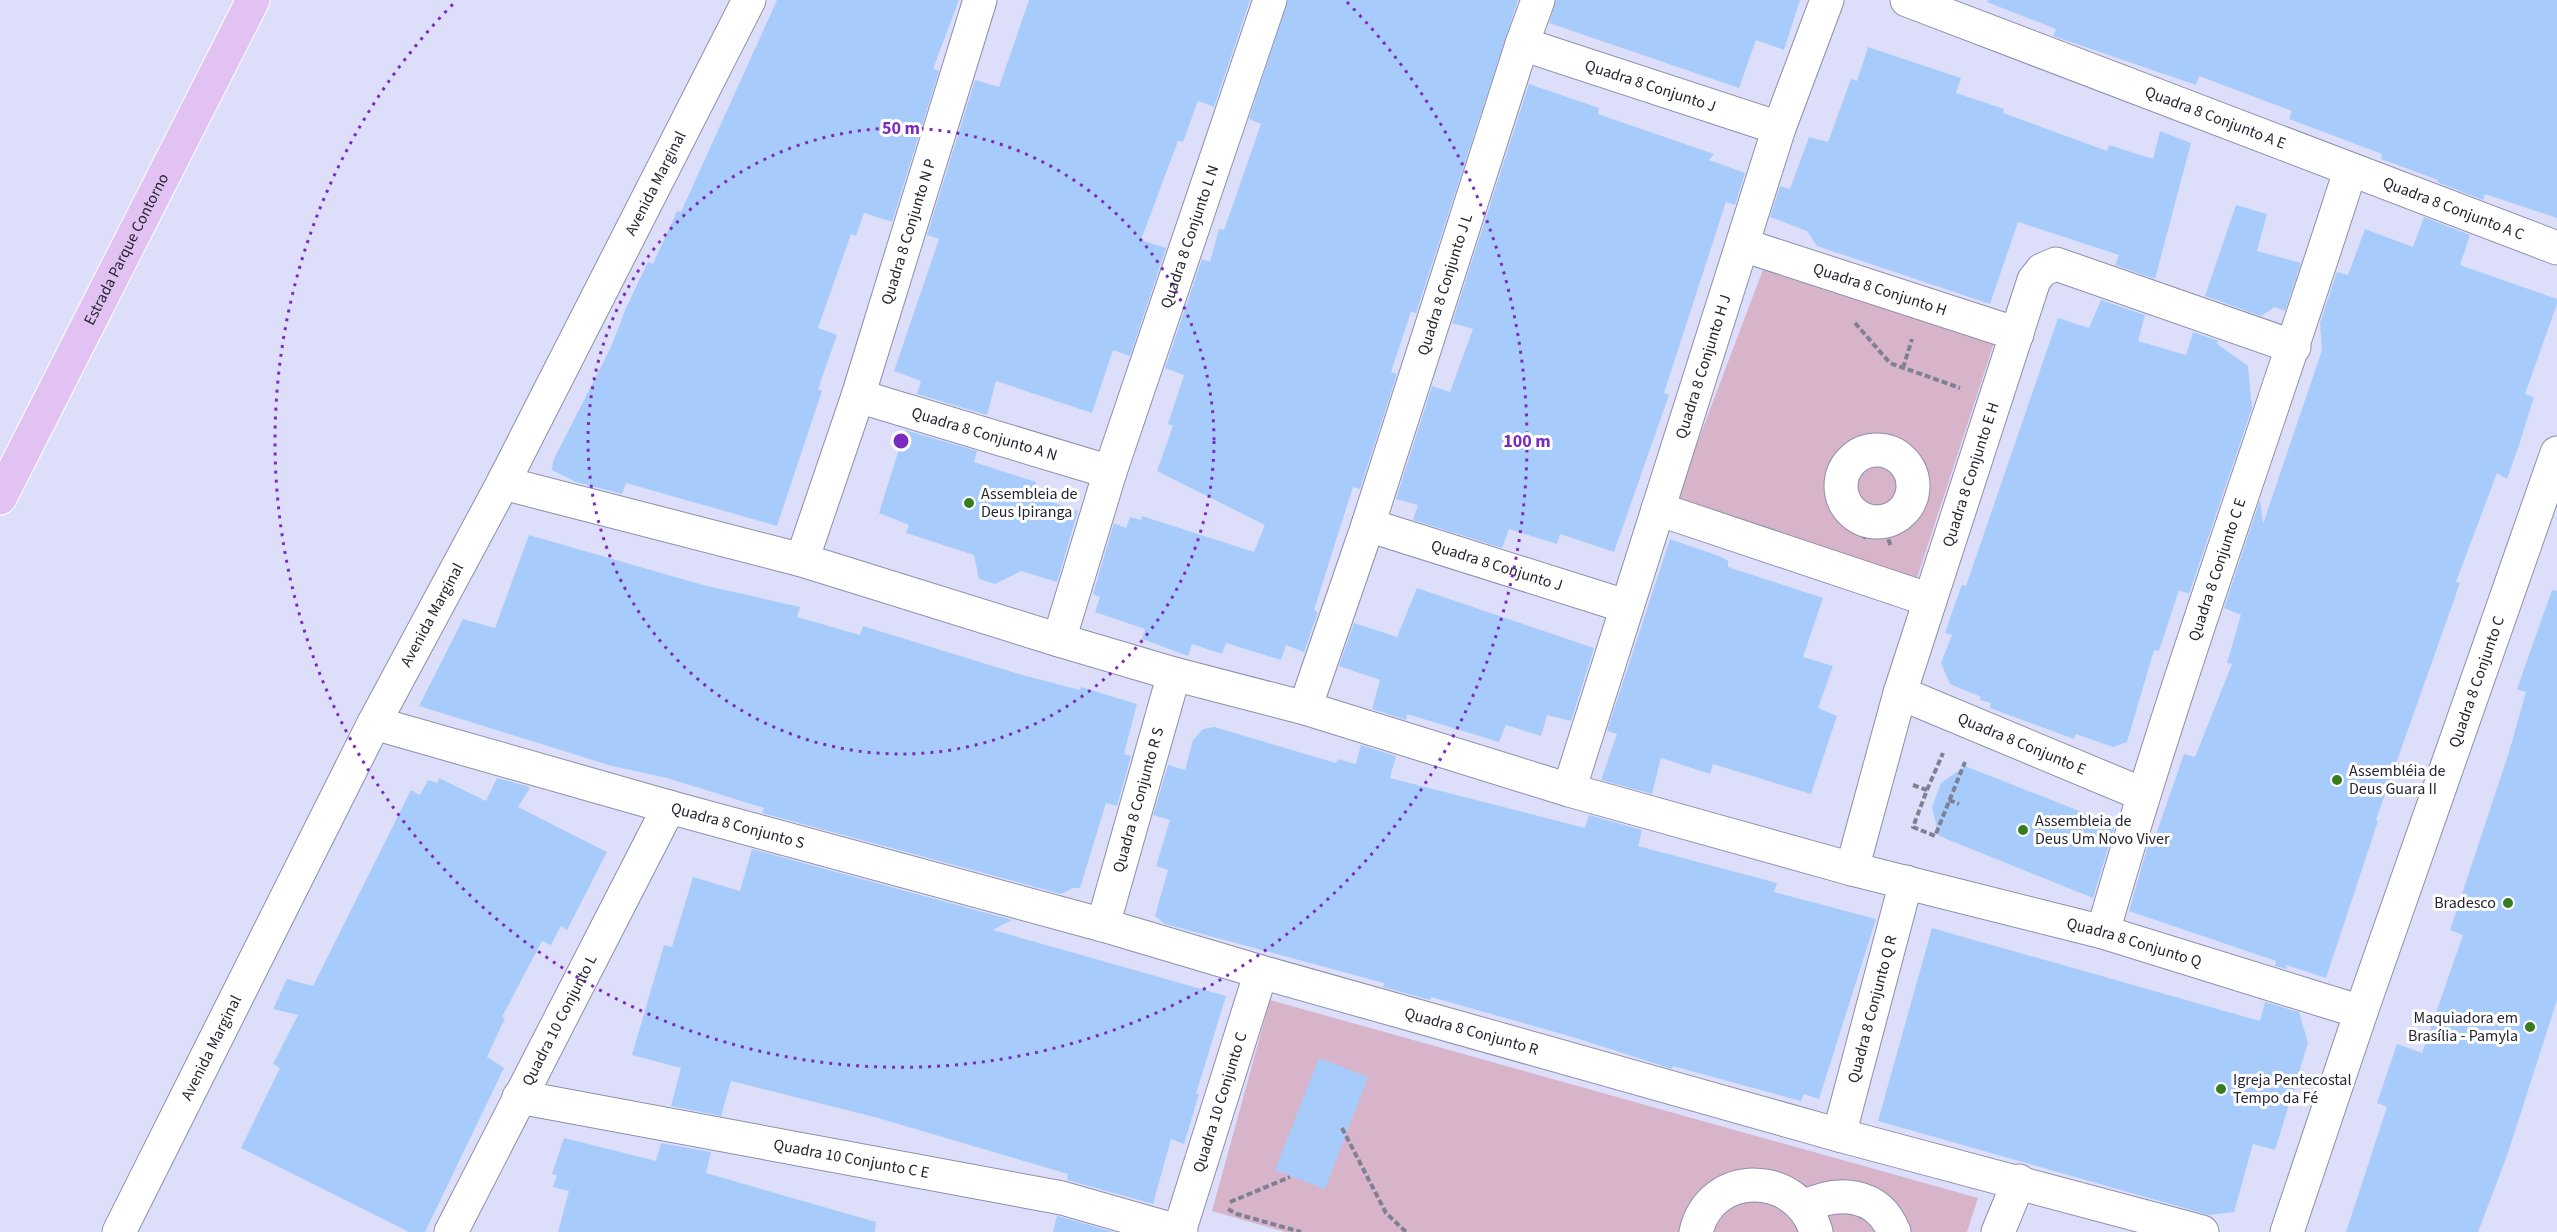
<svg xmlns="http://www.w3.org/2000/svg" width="2557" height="1232" viewBox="0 0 2557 1232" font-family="'Source Sans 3',sans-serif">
	<rect width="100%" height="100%" fill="#dddffa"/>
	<!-- green -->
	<path fill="#d7b4c9" d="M1764 267 1995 340 1914 587 1675 502Z
		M1270 1000 1978 1198 1967 1232H1285L1212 1211Z"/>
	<!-- building -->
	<path fill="#a7ccfc" d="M777 0H959L933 69 939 71 892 222 864 213 856 236 851 234 818 328 837 335 818 389 822 391 777 526 626 483 622 494 576 482 552 470 553 461 611 347 626 308 648 262 653 264 677 211 681 212Z
		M1029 0H1250L1214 107 1198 101 1183 142 1178 141 1141 240 1166 248 1130 356 1113 350 1092 413 996 381 987 415 917 394 921 381 894 371 939 239 927 235 975 80 999 87Z
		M1288 0H1518L1416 313 1411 312 1391 372 1397 374 1360 489 1353 487 1314 610 1318 612 1304 652 1286 645 1281 660 1226 643 1222 654 1192 644 1188 656 1142 639 1145 629 1095 612 1100 597 1093 594 1114 523 1126 528 1130 517 1141 520 1142 516 1254 552 1265 525 1157 471 1173 426 1168 424 1184 375 1165 368 1202 259 1210 262 1219 229 1224 230 1261 124 1249 119Z
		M1556 0H1800L1784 50 1756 40 1739 88 1549 23Z
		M1988 0H2557V218L2485 194 2483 200 2437 182 2438 180 2381 159 2382 154 2289 119 2292 111 2199 76 2196 85 2062 39 2053 36 2056 29 1987 2Z
		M1868 47 1961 78 1956 93 2004 109 2003 113 2107 151 2109 145 2153 159 2160 131 2191 143 2155 279 2115 265 2119 255 2018 222 1990 304 1817 246 1807 231 1770 217 1780 186 1790 189 1809 137 1828 142 1851 79 1857 81Z
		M1529 84 1599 108 1598 114 1714 154 1709 160 1745 173 1735 205 1726 202 1664 393 1669 395 1614 552 1560 534 1557 544 1509 529 1502 548 1413 520 1418 505 1396 499 1432 386 1450 392 1473 329 1452 323Z
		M2236 205 2267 214 2257 251 2301 263 2285 311 2275 307 2261 316 2205 296Z
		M2424 217 2470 235 2460 265 2557 299V304L2525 394 2534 397 2519 445 2507 479 2497 473 2456 582 2460 583 2376 820 2378 821 2326 978 2286 965 2287 969 2275 966 2276 961 2129 911 2150 838 2154 840 2184 754 2195 757 2232 664 2227 663 2241 615 2224 608 2260 500 2263 524 2322 350 2320 323 2337 272 2348 275 2365 229 2413 247Z
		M2101 300 2145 315 2138 341 2186 355 2193 332 2219 341 2216 343 2248 366 2252 408 2189 594 2179 590 2159 651 2154 650 2127 742 2113 747 2076 734 2074 739 1990 708 1991 703 1980 700 1981 697 1950 684 1941 663 1952 635 1945 633 1956 601 1962 585 1966 586 2058 318 2089 328Z
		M905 430 977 451 974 462 1036 482 1032 495 1078 511 1057 582 1021 571 995 584 979 579 974 555 906 533 909 525 879 513Z
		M529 535 703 585 800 607 797 617 860 635 863 626 1019 674 1080 690 1081 687 1137 704 1124 754 1131 756 1117 806 1106 803 1080 888H1073L1061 894 762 813 764 808 667 778 612 766 419 706 463 619 495 628Z
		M1670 539 1719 556 1728 561V567L1823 598 1803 657 1833 666 1818 708 1837 716 1811 794 1713 764 1710 774 1661 758 1652 794 1601 780 1617 734 1607 731Z
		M1417 588 1594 648 1571 721 1547 715 1541 736 1506 725 1499 742 1407 714 1406 720 1372 709 1380 680 1339 666 1354 623 1397 637Z
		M2552 590 2557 591V1000L2508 1153 2478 1232H2346L2387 1107 2377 1103 2397 1044 2422 1053 2463 935 2450 930 2509 752 2526 692 2517 689Z
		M1214 727 1336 763 1338 759 1356 764 1361 745 1396 756 1390 778 1585 828 1589 815 1642 830 1638 846 1777 883 1774 892 1876 919 1819 1099 1804 1094 1801 1101 1673 1066 1672 1069 1576 1038 1431 997 1430 1000 1383 987 1384 983 1165 924 1155 916 1168 870 1156 866 1170 820 1153 815 1168 765 1185 770 1193 740 1203 729Z
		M1965 766 2115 825 2093 898 1939 836 1932 807 1941 783Z
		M439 778 486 801 497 778 527 786 530 788 518 807 607 852 567 930 561 926 551 945 542 941 502 1017 505 1018 487 1057 504 1068 425 1232H409L241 1148 280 1068 273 1064 298 1015 273 1009 287 979 313 986 411 790 420 795 428 780 437 783Z
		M752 849 1012 920 993 930 1226 996 1196 1094H1199L1184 1144 1171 1139 1153 1204 1067 1180 1068 1174 878 1118 731 1081 721 1116 671 1106 681 1068 632 1055 664 945 672 947 693 877 740 891Z
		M1932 928 2260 1021 2265 1002 2299 1012 2308 1043 2275 1150 2253 1144 2234 1212 2209 1215 1878 1121Z
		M1319 1058 1368 1077 1325 1189 1275 1170Z
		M564 1138 656 1161 661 1143 711 1152 706 1173 876 1222 875 1232H558L569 1191 553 1187 557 1175 552 1174Z
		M1057 1216H1058L1113 1232H1053Z"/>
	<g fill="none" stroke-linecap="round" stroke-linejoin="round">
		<defs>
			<g id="street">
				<path id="s1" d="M1907 0 2557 248"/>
				<path id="s2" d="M1522 44 1779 128"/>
				<path id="s3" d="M1743 245 2017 334"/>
				<path id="s4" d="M858 396 1110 472"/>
				<circle cx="1877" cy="486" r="36"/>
				<path id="s5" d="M503 483 802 560 1059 640 1174 674 1305 708 1569 790 1852 869 2103 932 2361 1012"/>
				<path d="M1658 509 1930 600"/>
				<path id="s6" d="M1368 525 1625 606"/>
				<path id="s7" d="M802 560 858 396 980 0"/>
				<path id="s8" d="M1059 640 1110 472 1270 0"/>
				<path id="s9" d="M1900 693 2142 794"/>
				<path id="s10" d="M1305 708 1368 525 1522 44 1538 0"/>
				<path id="s11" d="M374 723 669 807 1103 925 1261 972 1839 1135 2202 1232"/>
				<path id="s12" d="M1569 790 1779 128 1827 0"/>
				<path id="s13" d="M1852 869 1900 693 2034 280 2042 270 2056 264 2294 347"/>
				<path id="s14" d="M1103 925 1174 674"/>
				<path id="s15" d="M2103 932C2176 676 2269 425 2350 171"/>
				<path id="s16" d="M519 1097 1062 1198 1181 1232"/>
				<path id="s17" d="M1839 1135 1906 882"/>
				<path d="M1804 1207C1838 1190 1878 1192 1894 1232"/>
				<path id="s18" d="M119 1232 374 723 503 483 749 0"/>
				<path id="s19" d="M451 1232 669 807"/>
				<path id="s20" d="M1179 1232 1261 972"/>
				<path d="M1696 1232C1711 1168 1799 1171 1816 1232"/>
				<path d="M1998 1232 2019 1181"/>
				<path id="s21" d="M2287 1232 2361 1012 2557 453"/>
			</g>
			<g id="primary">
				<path id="s22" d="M0 498 253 0"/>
			</g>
		</defs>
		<!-- street casing -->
		<use href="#street" stroke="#8d8ead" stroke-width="35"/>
		<!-- primary casing -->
		<use href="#primary" stroke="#fff" stroke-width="35"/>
		<!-- path -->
		<path stroke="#7f8093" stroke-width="4" stroke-dasharray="6 3" stroke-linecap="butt" d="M1855 323 1890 363 1960 388
			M1903 368 1912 339
			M1911 495 1922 498
			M1863 538 1882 521 1891 547
			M1913 785 1927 790 1913 827 1935 836 1965 762
			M1927 790 1943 753
			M1949 800 1959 804
			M1342 1128 1386 1213 1406 1232
			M1230 1202 1290 1177
			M1228 1209 1237 1214 1301 1232"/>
		<!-- street -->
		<use href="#street" stroke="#fff" stroke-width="33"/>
		<!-- primary -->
		<use href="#primary" stroke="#e1c2f2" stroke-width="33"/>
	</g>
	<!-- distance rings -->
	<g fill="none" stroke="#7b2cbf" stroke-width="3" stroke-dasharray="3 6">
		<circle cx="901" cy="441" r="313"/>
		<path d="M1347 2A626 626 0 1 1 455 2"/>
	</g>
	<!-- markers -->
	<g fill="#377c1f" stroke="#fff" stroke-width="2">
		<circle cx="969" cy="503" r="6"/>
		<circle cx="2337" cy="780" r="6"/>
		<circle cx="2023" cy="830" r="6"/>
		<circle cx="2508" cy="903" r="6"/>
		<circle cx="2530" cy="1027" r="6"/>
		<circle cx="2221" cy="1089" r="6"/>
	</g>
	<g text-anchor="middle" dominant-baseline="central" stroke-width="6" stroke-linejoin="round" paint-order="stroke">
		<!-- street labels -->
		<g font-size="16" fill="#252531" stroke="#fff">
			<text stroke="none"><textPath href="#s2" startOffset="135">Quadra 8 Conjunto J</textPath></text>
			<text stroke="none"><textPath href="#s1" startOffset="330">Quadra 8 Conjunto A E</textPath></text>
			<text stroke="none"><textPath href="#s18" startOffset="1178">Avenida Marginal</textPath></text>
			<text stroke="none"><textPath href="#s1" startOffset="585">Quadra 8 Conjunto A C</textPath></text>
			<text stroke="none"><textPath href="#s7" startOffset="345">Quadra 8 Conjunto N P</textPath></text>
			<text stroke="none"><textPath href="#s8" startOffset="424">Quadra 8 Conjunto L N</textPath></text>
			<text stroke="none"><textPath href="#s22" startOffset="279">Estrada Parque Contorno</textPath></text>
			<text stroke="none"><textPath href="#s10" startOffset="446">Quadra 8 Conjunto J L</textPath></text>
			<text stroke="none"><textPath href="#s3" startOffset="144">Quadra 8 Conjunto H</textPath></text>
			<text stroke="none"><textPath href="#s12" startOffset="444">Quadra 8 Conjunto H J</textPath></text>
			<text stroke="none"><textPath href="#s4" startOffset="132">Quadra 8 Conjunto A N</textPath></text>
			<text stroke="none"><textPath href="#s13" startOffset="412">Quadra 8 Conjunto E H</textPath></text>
			<text stroke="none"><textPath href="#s6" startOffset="135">Quadra 8 Conjunto J</textPath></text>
			<text stroke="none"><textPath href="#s15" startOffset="380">Quadra 8 Conjunto C E</textPath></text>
			<text stroke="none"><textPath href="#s18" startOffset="692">Avenida Marginal</textPath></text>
			<text stroke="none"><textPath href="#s21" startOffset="582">Quadra 8 Conjunto C</textPath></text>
			<text stroke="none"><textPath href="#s9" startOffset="132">Quadra 8 Conjunto E</textPath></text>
			<text stroke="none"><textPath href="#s14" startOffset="130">Quadra 8 Conjunto R S</textPath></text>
			<text stroke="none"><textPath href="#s11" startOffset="378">Quadra 8 Conjunto S</textPath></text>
			<text stroke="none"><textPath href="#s5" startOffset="1695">Quadra 8 Conjunto Q</textPath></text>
			<text stroke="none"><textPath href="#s17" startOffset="130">Quadra 8 Conjunto Q R</textPath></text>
			<text stroke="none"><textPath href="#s19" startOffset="238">Quadra 10 Conjunto L</textPath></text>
			<text stroke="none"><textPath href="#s11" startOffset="1140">Quadra 8 Conjunto R</textPath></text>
			<text stroke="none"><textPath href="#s18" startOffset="206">Avenida Marginal</textPath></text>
			<text stroke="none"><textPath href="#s20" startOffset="136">Quadra 10 Conjunto C</textPath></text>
			<text stroke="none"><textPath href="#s16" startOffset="338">Quadra 10 Conjunto C E</textPath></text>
		</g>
		<!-- poi labels -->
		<g font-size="16" fill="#252531" stroke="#fff" text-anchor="start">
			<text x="981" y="494">Assembleia de<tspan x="981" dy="18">Deus Ipiranga</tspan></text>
			<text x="2349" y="771">Assembléia de<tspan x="2349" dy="18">Deus Guara II</tspan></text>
			<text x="2035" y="821">Assembleia de<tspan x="2035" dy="18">Deus Um Novo Viver</tspan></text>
			<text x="2496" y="903" text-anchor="end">Bradesco</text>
			<text x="2518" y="1018" text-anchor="end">Maquiadora em<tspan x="2518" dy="18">Brasília - Pamyla</tspan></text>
			<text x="2233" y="1080">Igreja Pentecostal<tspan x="2233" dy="18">Tempo da Fé</tspan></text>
		</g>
	</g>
	<circle cx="901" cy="441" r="9" fill="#7b2cbf" stroke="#fff" stroke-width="3"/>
	<g font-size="18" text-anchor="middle" font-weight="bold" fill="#7b2cbf" stroke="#fff" stroke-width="6" stroke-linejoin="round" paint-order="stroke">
		<text x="901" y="134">50 m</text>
		<text x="1527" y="447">100 m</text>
	</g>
</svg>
